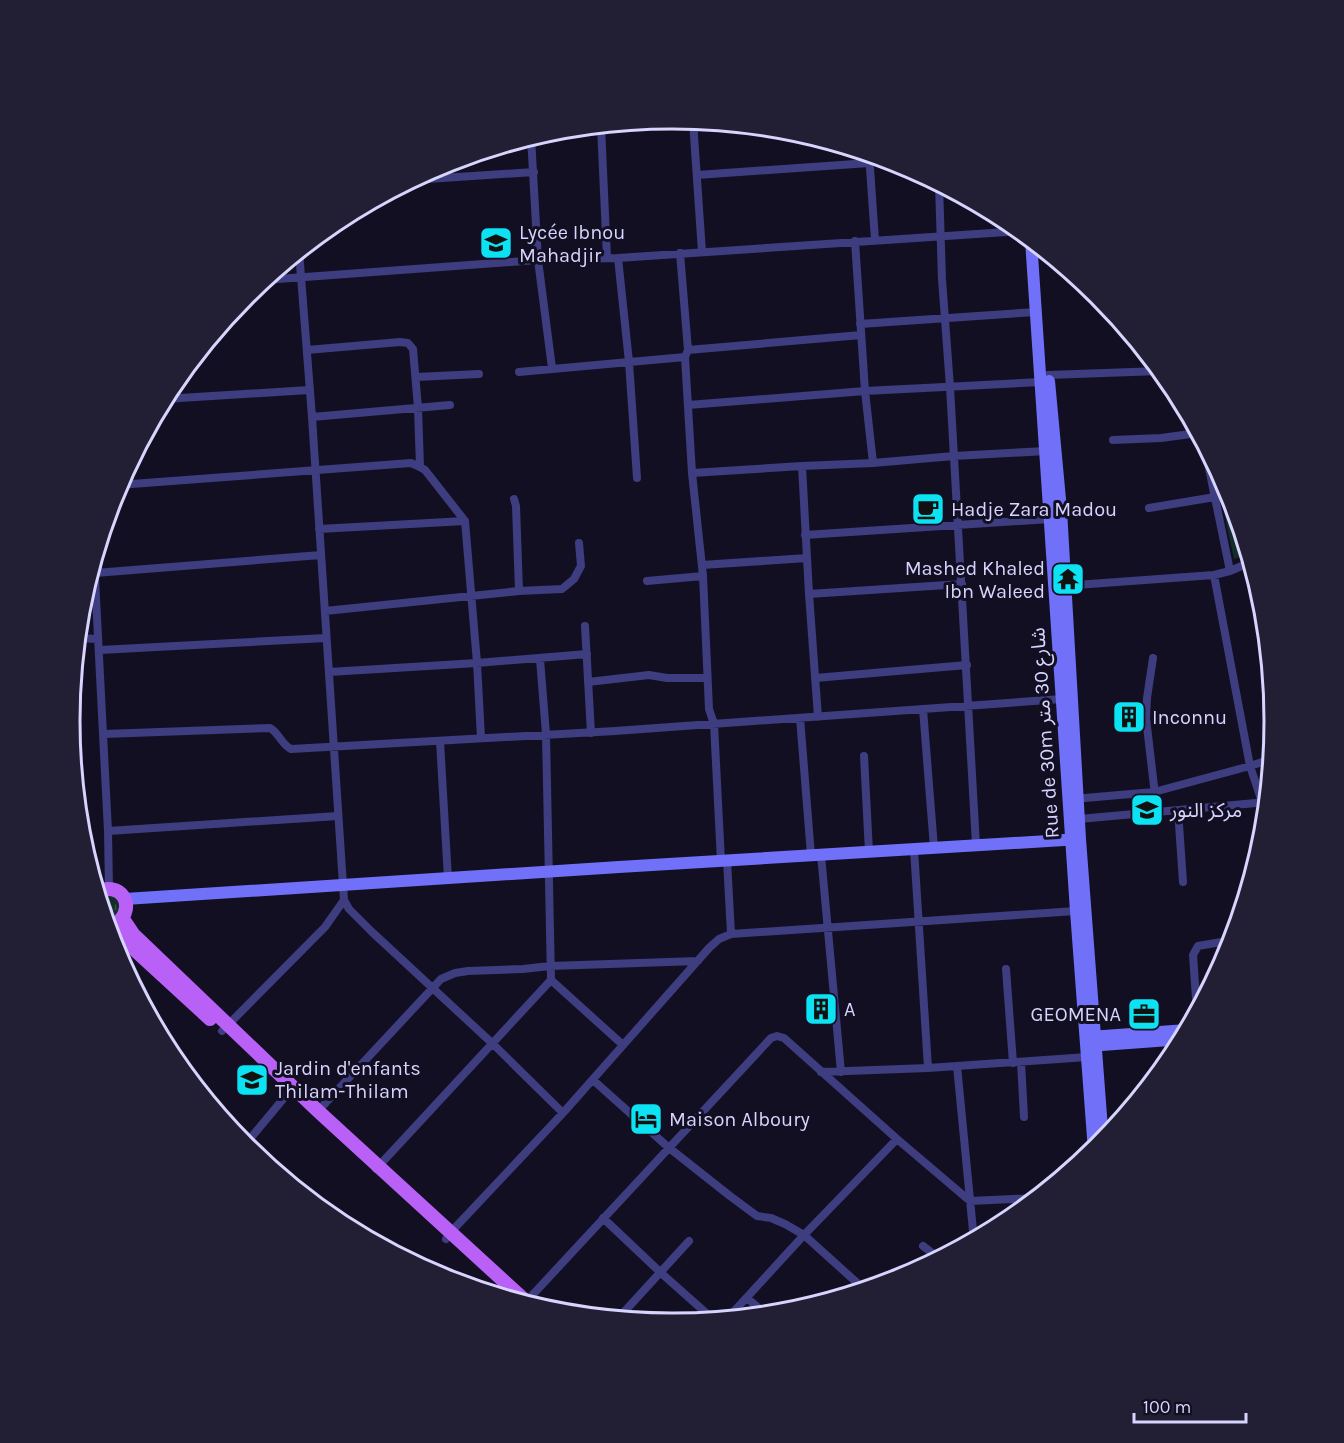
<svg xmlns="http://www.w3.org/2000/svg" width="1344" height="1443" viewBox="0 0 1344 1443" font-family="Karla,'Noto Sans Arabic',sans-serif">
	<defs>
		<pattern id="grass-tufts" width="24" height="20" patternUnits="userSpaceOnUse" patternTransform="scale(1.5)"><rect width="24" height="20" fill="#132d2b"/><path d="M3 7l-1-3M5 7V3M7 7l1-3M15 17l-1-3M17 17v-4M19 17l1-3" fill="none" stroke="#354b4b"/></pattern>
	</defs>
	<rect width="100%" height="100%" fill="#120f23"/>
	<!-- grass -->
	<path fill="url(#grass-tufts)" d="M113 894 122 907 113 919 104 918 99 900 101 897Z"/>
	<!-- park -->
	<path fill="#132d2b" d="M1216 467 1229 491 1248 554 1234 559 1222 503Z"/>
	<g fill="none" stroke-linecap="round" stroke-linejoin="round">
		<!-- street -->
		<path stroke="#3d3d80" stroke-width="8" d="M693 121 702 252
			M601 126 607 258
			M531 137 538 260 552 368
			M869 154 875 240
			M697 175 869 163
			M412 180 534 172
			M939 184 942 279 950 387 976 845
			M855 241 865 391 873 463
			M299 251 312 417 344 900 349 909 372 932 493 1044 563 1113
			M680 253 688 350 685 357 692 473 703 576 709 709 714 724 721 861
			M618 258 629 362 637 478
			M264 280 538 260 618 258 1020 231
			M860 324 1036 312
			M307 350 400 342 408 343 413 349 418 408 420 467
			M688 350 861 335
			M519 372 685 357
			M1048 375 1160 371
			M416 377 479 374
			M164 399 309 390
			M688 405 865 391 1040 382
			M312 417 450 405
			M1113 440 1161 438 1198 433
			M1204 444 1230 571
			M802 466 809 594 818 717
			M692 473 802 466 873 463 954 456 1046 451
			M118 485 411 463 420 467 425 470 465 521 477 663 481 738
			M514 499 516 506 519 591
			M1149 508 1215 497
			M319 529 465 521
			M805 535 1050 519
			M94 559 108 831 109 889
			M702 565 807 558
			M95 573 321 555
			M1214 575 1250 766 1262 802 1264 828
			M647 581 703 576
			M1062 586 1214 575 1230 571 1251 562
			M809 594 962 584
			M1262 600 1274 734
			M325 611 519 591 562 589 574 579 581 566 579 543
			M585 626 591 733
			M77 638 98 639
			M100 650 326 638
			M1153 658 1147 698 1146 718 1157 812
			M329 672 477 663 587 654
			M815 678 967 665
			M588 682 649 675 667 678H707
			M923 709 934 848
			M800 718 811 855
			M104 734 270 728C279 733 282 745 291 749L615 731 1062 699
			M440 741 448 879
			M864 756 869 852
			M1073 799 1154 792 1250 766 1271 759
			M1178 810 1183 882
			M1079 819 1267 802
			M108 831 338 816
			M914 849 928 1068
			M821 855 841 1072
			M727 860 731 934
			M1006 969 1013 1063
			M551 980 623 1045
			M1197 1013 1193 955 1198 946 1233 940
			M222 1031 325 927 344 900
			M1021 1062 1024 1117
			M957 1066 974 1241
			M821 1072 928 1068 1087 1057
			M593 1080 668 1147 730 1196 757 1216 771 1218 785 1224 804 1235 865 1290
			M318 1111 441 979 455 973 468 971 523 969 550 966 698 961
			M244 1146 294 1086
			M376 1169 551 980 546 734 540 659
			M603 1218 660 1272 714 1320
			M446 1239 450 1233 563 1113 709 948 719 939 731 934 1076 911
			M923 1246 940 1259
			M747 1298 767 1315
			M525 1303 771 1038 777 1036 784 1038 897 1139 970 1201 1037 1198
			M624 1312 689 1241
			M727 1319 804 1235 897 1139"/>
		<!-- secondary -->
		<path stroke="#7071f8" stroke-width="12" d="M1031 240 1076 911 1094 1151
			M1049 381 1061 510 1080 839 1103 1142
			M125 899 619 867 1080 839
			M1090 1037 1187 1030
			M1088 1046 1183 1039"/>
		<!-- primary -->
		<path stroke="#b961f7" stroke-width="14" d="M97 893C119 879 138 906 117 923
			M123 919 133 934 318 1111 531 1306
			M112 925 136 951 210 1019"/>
	</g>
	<!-- icons -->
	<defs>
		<symbol id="school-square" viewBox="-11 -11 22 22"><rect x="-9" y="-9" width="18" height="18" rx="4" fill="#0ce2f1" stroke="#120f23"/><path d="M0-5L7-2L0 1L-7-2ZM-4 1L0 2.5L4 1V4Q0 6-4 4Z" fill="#111"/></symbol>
		<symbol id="cafe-square" viewBox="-11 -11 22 22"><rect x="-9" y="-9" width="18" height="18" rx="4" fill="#0ce2f1" stroke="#120f23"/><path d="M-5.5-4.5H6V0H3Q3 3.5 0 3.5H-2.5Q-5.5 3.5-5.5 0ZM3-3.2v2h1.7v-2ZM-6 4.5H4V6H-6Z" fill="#111"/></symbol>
		<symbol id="temple-square" viewBox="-11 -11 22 22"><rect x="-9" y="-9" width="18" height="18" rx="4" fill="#0ce2f1" stroke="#120f23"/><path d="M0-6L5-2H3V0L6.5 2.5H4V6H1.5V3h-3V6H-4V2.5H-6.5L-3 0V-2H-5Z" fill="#111"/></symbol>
		<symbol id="building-square" viewBox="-11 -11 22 22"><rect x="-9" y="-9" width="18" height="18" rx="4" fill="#0ce2f1" stroke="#120f23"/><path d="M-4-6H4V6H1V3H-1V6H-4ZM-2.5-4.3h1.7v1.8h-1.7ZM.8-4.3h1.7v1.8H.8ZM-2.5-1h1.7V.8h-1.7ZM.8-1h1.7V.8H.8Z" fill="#111"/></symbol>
		<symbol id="office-square" viewBox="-11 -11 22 22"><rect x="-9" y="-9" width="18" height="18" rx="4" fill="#0ce2f1" stroke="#120f23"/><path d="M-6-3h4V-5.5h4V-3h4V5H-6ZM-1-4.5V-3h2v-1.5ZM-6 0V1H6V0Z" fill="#111"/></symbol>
		<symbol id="hotel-square" viewBox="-11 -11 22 22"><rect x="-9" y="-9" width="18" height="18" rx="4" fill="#0ce2f1" stroke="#120f23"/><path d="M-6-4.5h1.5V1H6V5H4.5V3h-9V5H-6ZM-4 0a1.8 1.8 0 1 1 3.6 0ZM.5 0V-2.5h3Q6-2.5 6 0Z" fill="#111"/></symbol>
	</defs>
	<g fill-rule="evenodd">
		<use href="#school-square" x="477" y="224" width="38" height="38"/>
		<use href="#cafe-square" x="909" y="490" width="38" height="38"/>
		<use href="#temple-square" x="1049" y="560" width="38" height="38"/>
		<use href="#building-square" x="1110" y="698" width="38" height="38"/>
		<use href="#school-square" x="1128" y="791" width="38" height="38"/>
		<use href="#building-square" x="802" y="990" width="38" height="38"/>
		<use href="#office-square" x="1125" y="995" width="38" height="38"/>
		<use href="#school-square" x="233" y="1061" width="38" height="38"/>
		<use href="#hotel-square" x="627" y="1100" width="38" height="38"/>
	</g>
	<g text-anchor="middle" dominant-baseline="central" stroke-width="6" stroke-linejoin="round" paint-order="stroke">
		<!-- poi labels -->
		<g font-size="20" fill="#d7d4fd" stroke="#120f23" text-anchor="start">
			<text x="519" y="232">Lycée Ibnou<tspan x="519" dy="23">Mahadjir</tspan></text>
			<text x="951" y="509">Hadje Zara Madou</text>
			<text x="1045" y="568" text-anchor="end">Mashed Khaled<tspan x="1045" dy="23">Ibn Waleed</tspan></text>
			<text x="1152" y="717">Inconnu</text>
			<text x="1170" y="810">مركز النور</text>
			<text x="844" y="1009">A</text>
			<text x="1121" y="1014" text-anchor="end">GEOMENA</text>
			<text x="275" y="1068">Jardin d'enfants<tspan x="275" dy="23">Thilam-Thilam</tspan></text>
			<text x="669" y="1119">Maison Alboury</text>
		</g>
		<!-- street labels -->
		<g font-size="20" fill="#d7d4fd" stroke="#120f23">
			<text transform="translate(1045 733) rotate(-94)">Rue de 30m شارع 30 متر</text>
		</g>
	</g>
	<!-- crop -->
	<path d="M0 0H1344V1443H0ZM80 721a592 592 0 1 1 1184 0a592 592 0 1 1-1184 0Z" fill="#221f34" fill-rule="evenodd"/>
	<path fill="none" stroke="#d7d4fd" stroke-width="3" d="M80 721a592 592 0 1 1 1184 0a592 592 0 1 1-1184 0Z"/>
	<!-- scale -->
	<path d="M1134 1413v9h112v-9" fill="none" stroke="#d7d4fd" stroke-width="3"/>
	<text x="1143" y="1413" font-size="18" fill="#d7d4fd" stroke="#120f23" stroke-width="4.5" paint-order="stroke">100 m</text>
</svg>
